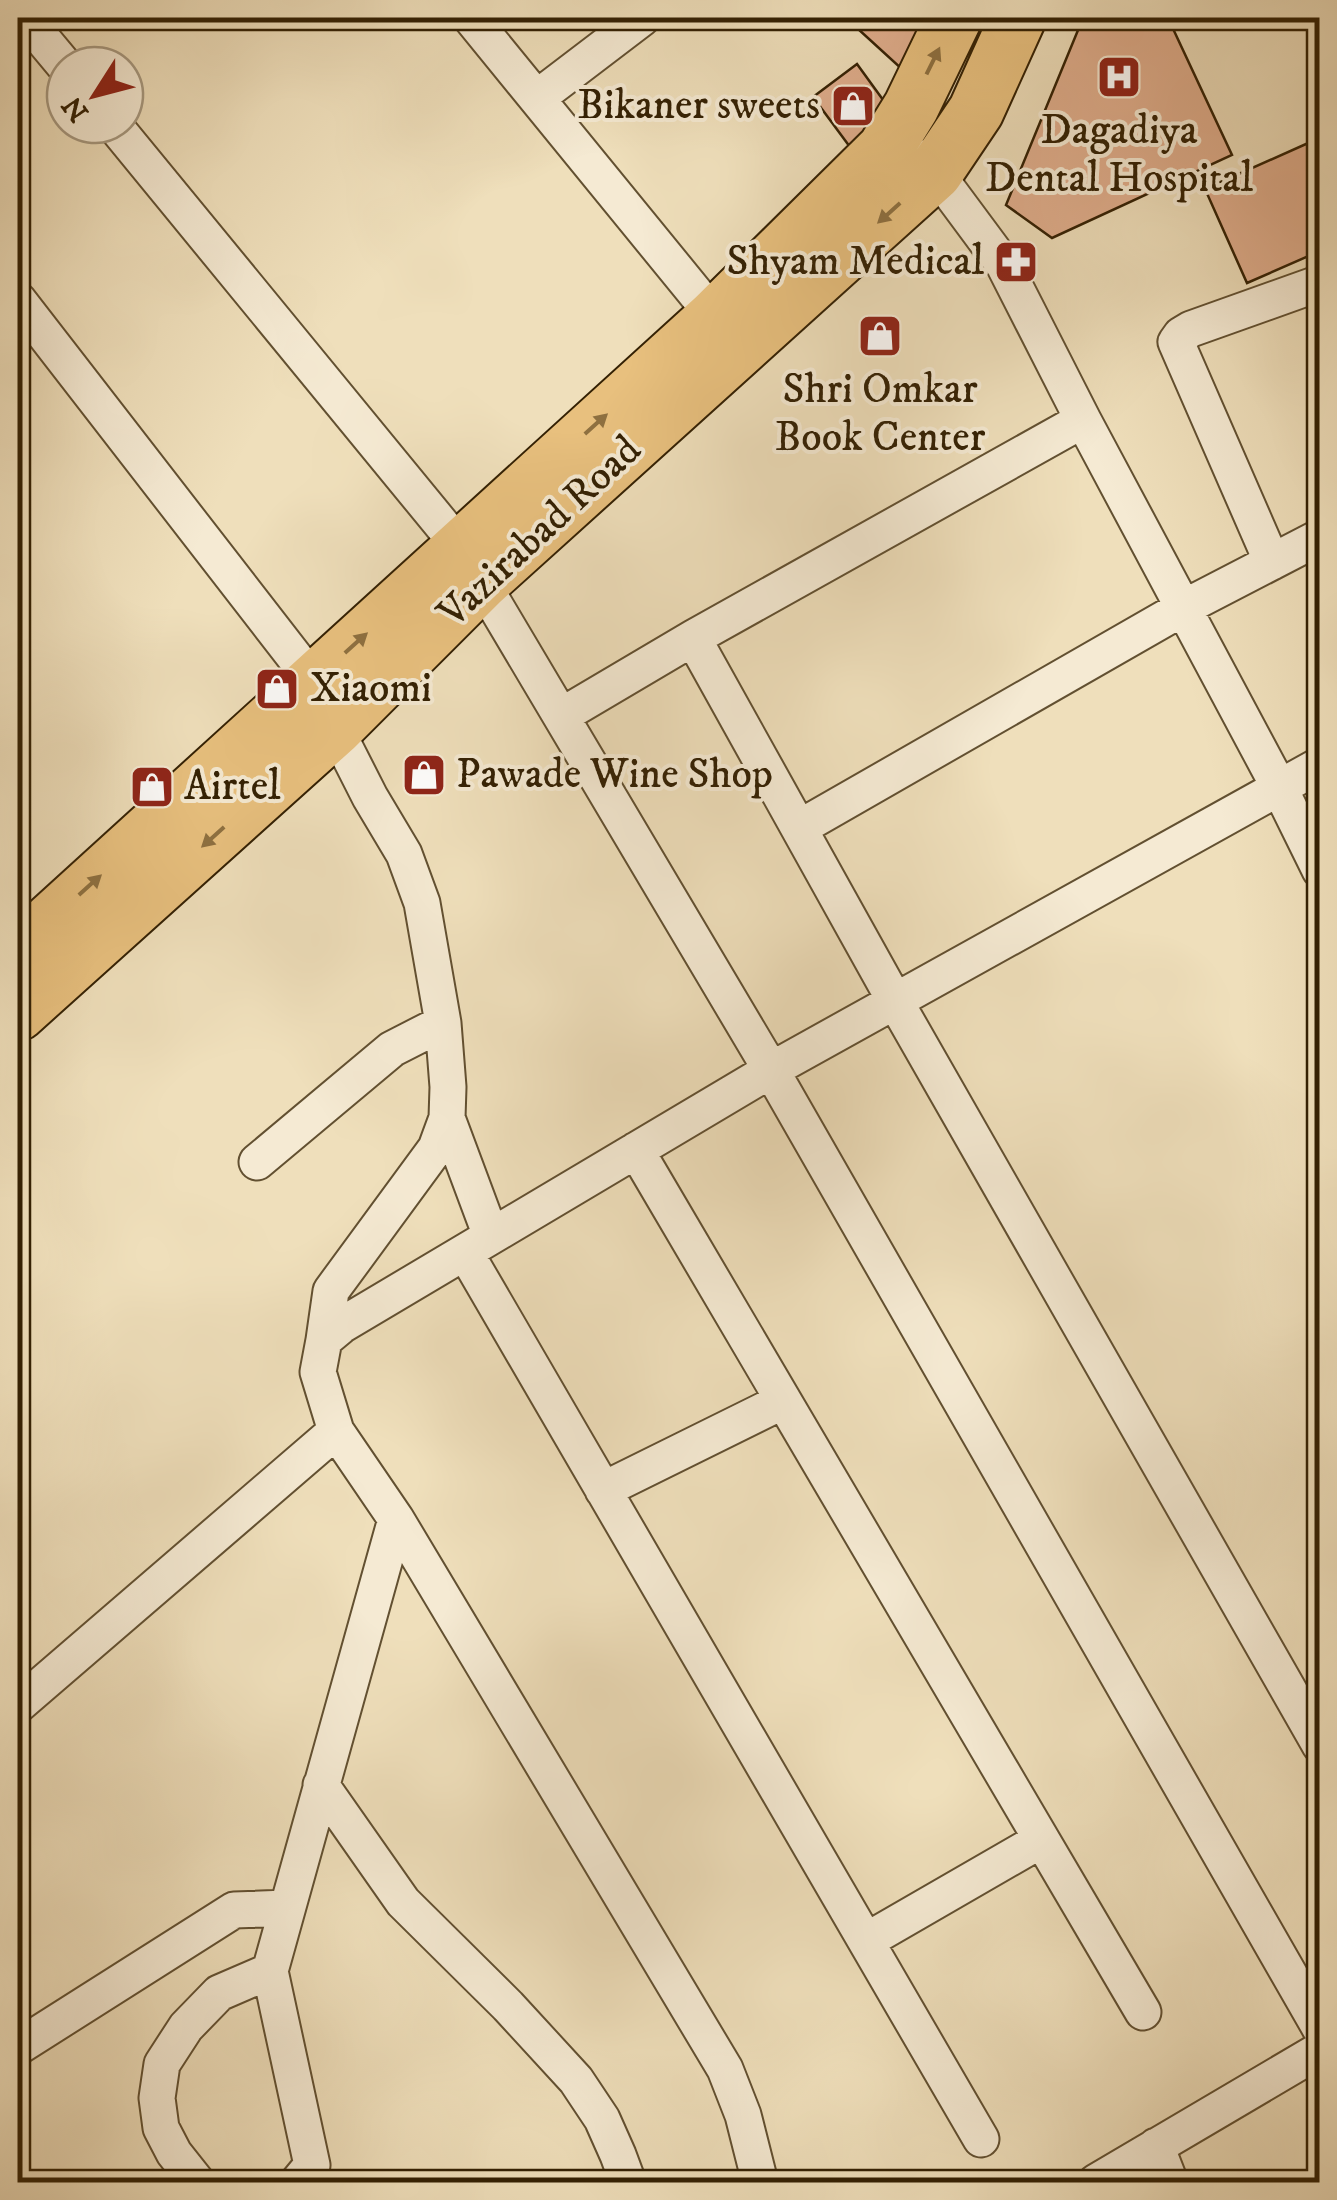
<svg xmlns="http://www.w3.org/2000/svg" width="1337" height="2200" viewBox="0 0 1337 2200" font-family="'IM FELL DW Pica',serif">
	<rect width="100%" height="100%" fill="#efdfbb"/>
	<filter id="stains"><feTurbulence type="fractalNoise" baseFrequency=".002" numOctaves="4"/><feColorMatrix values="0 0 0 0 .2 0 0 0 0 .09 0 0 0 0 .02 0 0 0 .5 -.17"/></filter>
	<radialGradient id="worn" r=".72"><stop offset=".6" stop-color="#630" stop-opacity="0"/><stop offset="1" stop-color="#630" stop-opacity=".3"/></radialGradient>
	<!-- building -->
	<path fill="#e0ae8d" stroke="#332003" stroke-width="2.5" d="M846 18H931L904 71Z
		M1083 18H1168L1232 155 1052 238 1006 205Z
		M857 64 894 115 850 147 813 97Z
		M1315 140 1320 150V251L1247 283 1205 189Z"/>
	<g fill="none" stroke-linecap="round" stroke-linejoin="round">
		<defs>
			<path id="street" d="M25 18 65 66
				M471 18 715 317
				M537 98 642 18
				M114 125 461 548 771 1070 342 1325 324 1340 318 1372 336 1431 396 1519 270 1971 312 2165 298 2182
				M922 158 935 172 1004 265 1083 420 1279 787 1320 870
				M18 300 314 682 335 728 370 797 404 854 422 903 443 1023 448 1087 447 1118 436 1148 331 1291 324 1340
				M1272 562 1176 342 1181 335 1191 329 1320 283
				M693 638 1083 420
				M561 716 693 638 895 1001 1320 1745
				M1320 765 771 1070 1320 2028
				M799 828 1183 608 1320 537
				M447 1118 491 1236
				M636 1150 1143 2012
				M257 1162 392 1049 443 1023
				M465 1252 981 2139
				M603 1490 783 1401
				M396 1519 725 2069 743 2115 760 2182
				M18 1705 336 1431
				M321 1785 403 1902 508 2006 576 2080 602 2119 618 2155 628 2182
				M866 1941 1041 1840
				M18 2047 234 1910 287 1908
				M1156 2146 1170 2182
				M197 2182 174 2153 161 2128 157 2098 162 2064 186 2027 219 1993 270 1971
				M1096 2182 1320 2050"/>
			<path id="primary" d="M18 951 715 317 885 149 911 107 954 18
				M18 1013 335 728 481 582 935 172 976 111 1018 18"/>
		</defs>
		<!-- street casing -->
		<use href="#street" stroke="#625031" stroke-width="39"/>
		<!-- primary casing -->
		<use href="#primary" stroke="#332003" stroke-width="59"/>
		<!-- street -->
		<use href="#street" stroke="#f5ead3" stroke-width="35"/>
		<!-- primary -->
		<use href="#primary" stroke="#e8c07e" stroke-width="55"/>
	</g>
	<!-- one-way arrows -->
	<defs><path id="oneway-solid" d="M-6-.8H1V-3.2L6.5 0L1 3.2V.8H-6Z" transform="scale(2.5)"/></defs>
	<g fill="#8e7040">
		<use href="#oneway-solid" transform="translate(933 61) rotate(-64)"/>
		<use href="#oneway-solid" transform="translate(889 213) rotate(138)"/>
		<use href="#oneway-solid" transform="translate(596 424) rotate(-42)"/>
		<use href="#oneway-solid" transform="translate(356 643) rotate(-42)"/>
		<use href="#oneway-solid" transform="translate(213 837) rotate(138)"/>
		<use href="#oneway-solid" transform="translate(90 885) rotate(-42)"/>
	</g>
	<!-- icons -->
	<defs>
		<symbol id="hospital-square" viewBox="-11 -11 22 22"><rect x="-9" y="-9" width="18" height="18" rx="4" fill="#8f2418" stroke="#f5ead3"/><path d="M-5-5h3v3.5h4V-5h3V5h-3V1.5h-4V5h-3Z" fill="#fff"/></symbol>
		<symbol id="shop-square" viewBox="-11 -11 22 22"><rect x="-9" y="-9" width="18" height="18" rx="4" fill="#8f2418" stroke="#f5ead3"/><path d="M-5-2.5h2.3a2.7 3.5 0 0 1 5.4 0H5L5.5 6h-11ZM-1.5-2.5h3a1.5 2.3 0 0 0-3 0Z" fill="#fff"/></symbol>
		<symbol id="pharmacy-square" viewBox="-11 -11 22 22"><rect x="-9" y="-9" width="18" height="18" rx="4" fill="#8f2418" stroke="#f5ead3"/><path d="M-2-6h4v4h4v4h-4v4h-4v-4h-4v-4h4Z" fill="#fff"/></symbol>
	</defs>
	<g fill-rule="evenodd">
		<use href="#hospital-square" x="1094" y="52" width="50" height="50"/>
		<use href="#shop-square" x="828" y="81" width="50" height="50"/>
		<use href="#pharmacy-square" x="991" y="237" width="50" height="50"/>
		<use href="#shop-square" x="855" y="311" width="50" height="50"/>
		<use href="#shop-square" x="252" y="664" width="50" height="50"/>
		<use href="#shop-square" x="399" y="750" width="50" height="50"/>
		<use href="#shop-square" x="127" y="762" width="50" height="50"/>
	</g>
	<g text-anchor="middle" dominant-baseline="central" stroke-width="8" stroke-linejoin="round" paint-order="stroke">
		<!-- poi labels -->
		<g font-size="42" fill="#332003" stroke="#f5ead3" text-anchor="start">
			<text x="820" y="106" text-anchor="end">Bikaner sweets</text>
			<text x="1119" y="131" text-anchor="middle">Dagadiya<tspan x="1119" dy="48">Dental Hospital</tspan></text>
			<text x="984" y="262" text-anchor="end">Shyam Medical</text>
			<text x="880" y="390" text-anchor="middle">Shri Omkar<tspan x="880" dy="48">Book Center</tspan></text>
			<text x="310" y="689">Xiaomi</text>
			<text x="456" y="775">Pawade Wine Shop</text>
			<text x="184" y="787">Airtel</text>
		</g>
		<!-- street labels -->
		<g font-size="42" fill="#332003" stroke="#f5ead3">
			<text transform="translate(540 532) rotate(-43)">Vazirabad Road</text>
		</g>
	</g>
	<!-- margin -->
	<rect width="1337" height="2200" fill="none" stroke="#efdfbb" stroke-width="60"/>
	<rect x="20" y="20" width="1297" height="2160" fill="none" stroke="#332003" stroke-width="5"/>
	<rect x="30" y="30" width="1277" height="2140" fill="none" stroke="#332003" stroke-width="2.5"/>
	<!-- north arrow -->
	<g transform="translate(95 95) rotate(234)"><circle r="48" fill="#f5ead3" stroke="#a79980" stroke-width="2.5"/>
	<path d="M0-8L18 38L0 25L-18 38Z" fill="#8f2418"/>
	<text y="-15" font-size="28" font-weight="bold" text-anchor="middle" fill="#332003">N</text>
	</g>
	<rect width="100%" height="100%" filter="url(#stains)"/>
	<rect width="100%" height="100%" fill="url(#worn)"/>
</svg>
